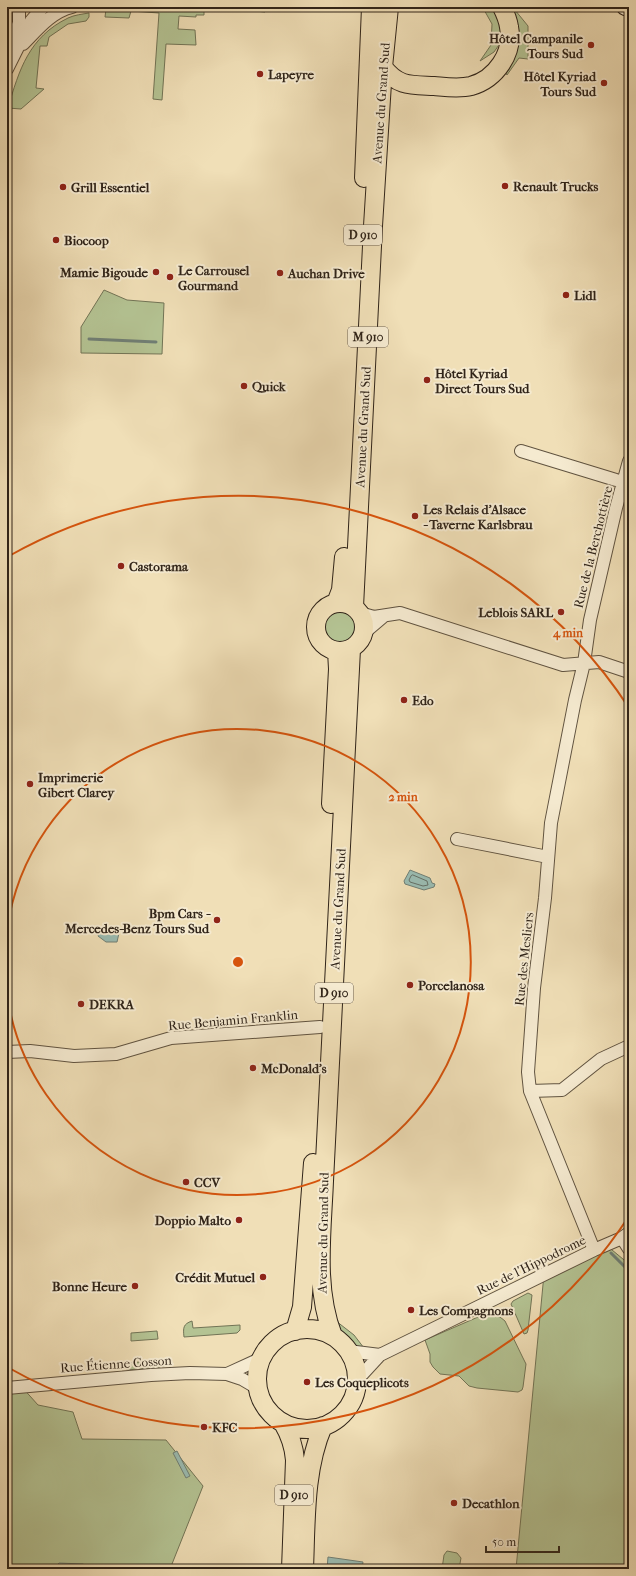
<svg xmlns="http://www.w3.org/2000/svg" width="636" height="1576" viewBox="0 0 636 1576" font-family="'IM FELL French Canon',serif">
	<rect width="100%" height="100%" fill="#f0dfb7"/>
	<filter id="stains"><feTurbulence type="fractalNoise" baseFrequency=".005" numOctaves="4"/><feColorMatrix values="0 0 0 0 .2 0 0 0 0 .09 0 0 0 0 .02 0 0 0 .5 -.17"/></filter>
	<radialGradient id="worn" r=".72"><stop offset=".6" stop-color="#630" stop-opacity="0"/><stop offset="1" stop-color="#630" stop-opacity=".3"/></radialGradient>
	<!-- green -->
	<path fill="#b4c393" stroke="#727456" d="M128 7H204V15H196V17L179 16 178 29 195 30 196 45 166 44 162 100 153 99 159 13 131 11 129 18 105 17 106 9Z
		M211 7H265V12Z
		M477 7H497L503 39 494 52 480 61 491 45 492 24 483 8Z
		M506 7H517L515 10 528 26V59L519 58 507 75 503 69Z
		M89 13V17L86 21 68 24 49 37 47 46H40L36 88 44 89 21 109 8 108C19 70 29 37 68 18 74 15 83 14 89 13Z
		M104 290 127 300 164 303 162 354 81 353V327Z
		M322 627a17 17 0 1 1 34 0a17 17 0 1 1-34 0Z
		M606 1245 629 1264V1569H516L544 1274Z
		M528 1293 532 1295 528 1330 527 1333 524 1334 511 1304 513 1301Z
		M485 1314 500 1317 505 1321 523 1358 526 1364 523 1387 522 1390 518 1392 477 1388 469 1386 459 1376 440 1374 433 1367 430 1362V1354L425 1340Z
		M192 1321 193 1328 240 1325V1330L237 1333 184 1337C183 1328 183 1324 192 1321Z
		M336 1321 354 1335 364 1348C347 1345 340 1338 336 1321Z
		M157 1331 158 1339 131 1341V1333Z
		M170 1360 165 1366 160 1367 127 1370 125 1363Z
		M21 1386 38 1405 73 1412 82 1439 166 1440 203 1486 170 1569H7V1388Z
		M447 1551 457 1553 461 1558 459 1569H442L444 1555Z"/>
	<!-- water -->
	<path fill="#9abcb2" stroke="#707f75" d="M410 870 430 878 432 883 435 884 434 887 424 890 405 884 404 881Z
		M116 929 119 933 117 942H106L98 936 99 933 112 934Z
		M177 1451 190 1476 186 1478 173 1453Z
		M328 1557 363 1562 362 1569H327Z
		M59 1563 83 1564 86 1566 87 1569H57V1565Z"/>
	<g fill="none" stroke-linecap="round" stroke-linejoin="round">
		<!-- shore -->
		<path stroke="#657066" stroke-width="1" d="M413 875 427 881 428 885 423 886 410 882 409 880 411 876Z"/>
		<!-- stream -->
		<path stroke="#707f75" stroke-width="3" d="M89 339 156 342
			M611 1253 629 1271"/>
		<defs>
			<path id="street" d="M23 44C37 30 51 12 72 7
				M7 49 19 23V7
				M7 69 31 21 43 7
				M521 451 616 480 629 483
				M360 613 374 617 400 613 563 665 599 662 629 672
				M364 633 384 616
				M457 839 548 857
				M7 1052 30 1051 74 1056 116 1054 171 1038 320 1027
				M530 1091 562 1090 601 1059 629 1046
				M622 1238 629 1249
				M594 1250 530 1091 528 1072 534 988 545 898 551 823 575 700 584 663 590 620 616 508 629 461
				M348 1351 380 1355
				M227 1374 262 1358
				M357 1380 380 1355 594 1250 622 1238 629 1233
				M7 1388 151 1375 190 1373 227 1374 242 1379 259 1389"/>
			<path id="secondary" d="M625 7 629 8"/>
			<path id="primary" d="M383 67C398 87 411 85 434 86 446 87 459 89 471 86 496 79 514 53 509 27 508 20 505 13 502 7
				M364 178 371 7
				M316 627a24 24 0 1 1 48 0a24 24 0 1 1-48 0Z
				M336 603 341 590 344 557
				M354 607 373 226 383 67 389 7
				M331 804 338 669 337 651
				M257 1379a50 50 0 1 1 100 0a50 50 0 1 1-100 0Z
				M295 1331 302 1307 313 1163
				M333 1336C314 1288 322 1232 324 1181L351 649
				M283 1423C290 1435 294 1446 295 1460L291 1569
				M304 1569C306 1522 304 1470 323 1426"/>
		</defs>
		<!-- street casing -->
		<use href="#street" stroke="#605340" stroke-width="14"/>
		<!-- secondary casing -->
		<use href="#secondary" stroke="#302419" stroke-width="18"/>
		<!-- primary casing -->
		<use href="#primary" stroke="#302419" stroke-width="20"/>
		<!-- street -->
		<use href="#street" stroke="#f5ead0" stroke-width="12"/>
		<!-- secondary -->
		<use href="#secondary" stroke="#f5ead0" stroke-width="16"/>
		<!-- primary -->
		<use href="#primary" stroke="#f0dfb7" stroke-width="18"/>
	</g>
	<!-- distance rings -->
	<g fill="none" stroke="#d6540d" stroke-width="2">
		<path d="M7 930A233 233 0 1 1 7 994"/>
		<path d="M629 1216A466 466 0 0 1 9 1368M9 556A466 466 0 0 1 629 708"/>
	</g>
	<!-- markers -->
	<g fill="#8f2418" stroke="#f5ead0" stroke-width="1.5">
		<circle cx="591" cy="45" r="4"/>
		<circle cx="260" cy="74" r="4"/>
		<circle cx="604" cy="83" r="4"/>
		<circle cx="505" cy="186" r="4"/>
		<circle cx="63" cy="187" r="4"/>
		<circle cx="56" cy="240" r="4"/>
		<circle cx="156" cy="272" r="4"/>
		<circle cx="280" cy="273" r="4"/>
		<circle cx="170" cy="277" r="4"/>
		<circle cx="566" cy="295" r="4"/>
		<circle cx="427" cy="380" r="4"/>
		<circle cx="244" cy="386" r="4"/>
		<circle cx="415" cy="516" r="4"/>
		<circle cx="121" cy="566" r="4"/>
		<circle cx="561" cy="612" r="4"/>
		<circle cx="404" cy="700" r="4"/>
		<circle cx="30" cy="784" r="4"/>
		<circle cx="217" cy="920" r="4"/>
		<circle cx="410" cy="985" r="4"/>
		<circle cx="81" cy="1004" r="4"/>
		<circle cx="253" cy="1068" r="4"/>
		<circle cx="186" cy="1182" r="4"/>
		<circle cx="239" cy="1220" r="4"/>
		<circle cx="263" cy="1277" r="4"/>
		<circle cx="135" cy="1286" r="4"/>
		<circle cx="411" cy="1310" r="4"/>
		<circle cx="307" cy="1382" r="4"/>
		<circle cx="204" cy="1427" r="4"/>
		<circle cx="454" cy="1503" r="4"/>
	</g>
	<g text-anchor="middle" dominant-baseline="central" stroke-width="4" stroke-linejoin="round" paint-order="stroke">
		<!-- shield labels -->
		<g fill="#f5ead0" stroke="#6b5f50" stroke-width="1">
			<rect x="344" y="225" width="38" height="20" rx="3"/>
			<rect x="348" y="327" width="40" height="20" rx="3"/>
			<rect x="315" y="983" width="38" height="20" rx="3"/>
			<rect x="275" y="1485" width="38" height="20" rx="3"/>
		</g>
		<g font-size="12" font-weight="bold" fill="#302419">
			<text x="363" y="235">D 910</text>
			<text x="368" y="337">M 910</text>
			<text x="334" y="993">D 910</text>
			<text x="294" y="1495">D 910</text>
		</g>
		<!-- poi labels -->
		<g font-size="13" font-weight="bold" fill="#302419" stroke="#f5ead0" text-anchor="start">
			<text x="583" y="38" text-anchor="end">Hôtel Campanile<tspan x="583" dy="15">Tours Sud</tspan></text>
			<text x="268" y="74">Lapeyre</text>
			<text x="596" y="76" text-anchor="end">Hôtel Kyriad<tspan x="596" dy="15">Tours Sud</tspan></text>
			<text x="513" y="186">Renault Trucks</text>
			<text x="71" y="187">Grill Essentiel</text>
			<text x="64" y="240">Biocoop</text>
			<text x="178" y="270">Le Carrousel<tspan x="178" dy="15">Gourmand</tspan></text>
			<text x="148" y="272" text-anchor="end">Mamie Bigoude</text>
			<text x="288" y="273">Auchan Drive</text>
			<text x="574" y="295">Lidl</text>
			<text x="435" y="373">Hôtel Kyriad<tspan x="435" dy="15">Direct Tours Sud</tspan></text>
			<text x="252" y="386">Quick</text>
			<text x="423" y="509">Les Relais d’Alsace<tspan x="423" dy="15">- Taverne Karlsbrau</tspan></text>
			<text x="129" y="566">Castorama</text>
			<text x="553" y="612" text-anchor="end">Leblois SARL</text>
			<text x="412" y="700">Edo</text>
			<text x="38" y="777">Imprimerie<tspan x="38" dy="15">Gibert Clarey</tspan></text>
			<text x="209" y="913" text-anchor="end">Bpm Cars -<tspan x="209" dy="15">Mercedes-Benz Tours Sud</tspan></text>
			<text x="418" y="985">Porcelanosa</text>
			<text x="89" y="1004">DEKRA</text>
			<text x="261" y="1068">McDonald's</text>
			<text x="194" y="1182">CCV</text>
			<text x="231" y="1220" text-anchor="end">Doppio Malto</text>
			<text x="255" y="1277" text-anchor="end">Crédit Mutuel</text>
			<text x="127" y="1286" text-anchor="end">Bonne Heure</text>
			<text x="419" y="1310">Les Compagnons</text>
			<text x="315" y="1382">Les Coqueplicots</text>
			<text x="212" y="1427">KFC</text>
			<text x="462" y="1503">Decathlon</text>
		</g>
		<!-- street labels -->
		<g font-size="13" fill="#302419" stroke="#f5ead0">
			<text transform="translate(381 103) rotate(-86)">Avenue du Grand Sud</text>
			<text transform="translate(363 427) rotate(-87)">Avenue du Grand Sud</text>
			<text transform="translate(593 547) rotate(-76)">Rue de la Berchottière</text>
			<text transform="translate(338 909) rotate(-87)">Avenue du Grand Sud</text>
			<text transform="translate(524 959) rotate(-84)">Rue des Mesliers</text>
			<text transform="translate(233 1020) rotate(-5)">Rue Benjamin Franklin</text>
			<text transform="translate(323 1233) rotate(-89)">Avenue du Grand Sud</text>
			<text transform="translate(531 1265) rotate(-26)">Rue de l'Hippodrome</text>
			<text transform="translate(116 1364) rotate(-4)">Rue Étienne Cosson</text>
		</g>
	</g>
	<circle cx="238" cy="962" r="6" fill="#d6540d" stroke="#f5ead0" stroke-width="2"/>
	<g font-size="12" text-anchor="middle" font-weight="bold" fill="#d6540d" stroke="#f5ead0" stroke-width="4" stroke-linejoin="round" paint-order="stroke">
		<text x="568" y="637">4 min</text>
		<text x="403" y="801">2 min</text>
	</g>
	<!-- margin -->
	<rect width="636" height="1576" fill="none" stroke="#f0dfb7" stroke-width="24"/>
	<rect x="8" y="8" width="620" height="1560" fill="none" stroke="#302419" stroke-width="2"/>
	<rect x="12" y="12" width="612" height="1552" fill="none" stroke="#302419"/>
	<!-- scale -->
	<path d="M486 1546v6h73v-6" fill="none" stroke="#302419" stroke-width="2"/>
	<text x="492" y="1546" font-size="12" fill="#302419" stroke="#f5ead0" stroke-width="3" paint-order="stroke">50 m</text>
	<rect width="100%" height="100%" filter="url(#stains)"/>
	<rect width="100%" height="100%" fill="url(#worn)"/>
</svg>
